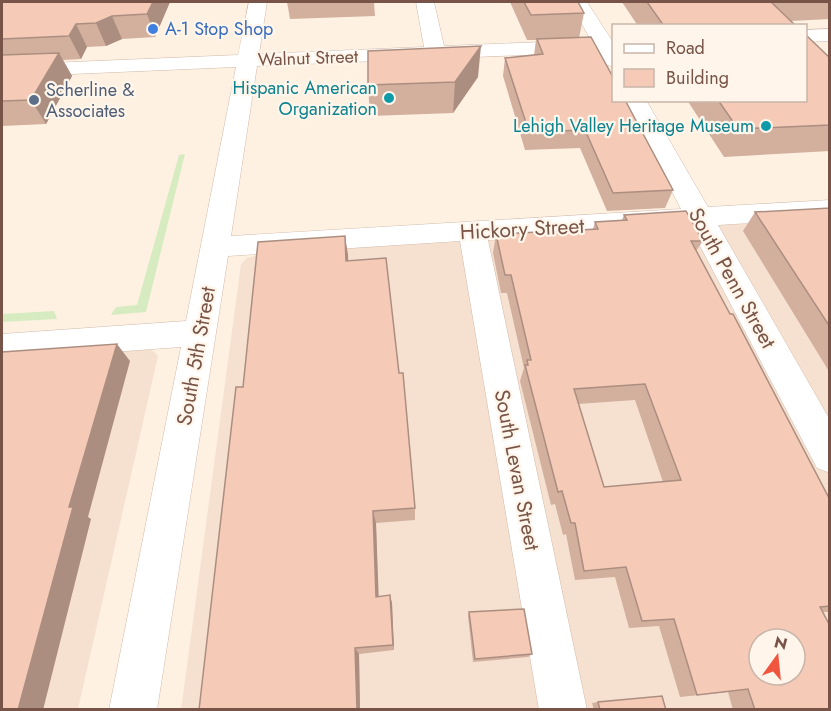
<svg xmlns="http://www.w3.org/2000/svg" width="831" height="711" viewBox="0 0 831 711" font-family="Jost,sans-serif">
	<rect width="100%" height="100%" fill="#fef1e2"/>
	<!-- residential -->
	<path fill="#f6e1d0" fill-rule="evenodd" d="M829 218V709L181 710 241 264 247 258 262 254ZM759 639H795V675H759Z
		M143 348 153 351 158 356 78 709 2 710V358Z"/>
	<!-- green -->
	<path fill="#d6ecc0" d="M185 154 146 312 111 315 116 307 137 305 179 155Z
		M54 311 57 319 2 322V314Z"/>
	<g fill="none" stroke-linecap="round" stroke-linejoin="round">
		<defs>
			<path id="minor" d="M249 2H267L259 54 424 47 416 2H434L444 46 591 40 569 2H587L611 39H614V67L607 65 598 52 257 66 231 236 681 209 624 100H646L708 207 830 200V218L718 225 830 420V473L817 468 690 227 488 240 587 710H539L460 241 228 256 157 710H109L181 347 2 360V334L186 321 236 67 2 77V65L238 55Z
				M830 29V41L806 42V30Z"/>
		</defs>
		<!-- minor casing -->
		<use href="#minor" stroke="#d2b9ab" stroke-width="1"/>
		<!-- minor -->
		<use href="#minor" fill="#fff" fill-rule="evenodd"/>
	</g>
	<!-- wall -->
	<path fill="#d3af9e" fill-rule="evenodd" d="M2 2H170L155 37 122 39 106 46 87 47 81 59 63 60 72 76 46 124 2 126Z
		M287 2H374L375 16 290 19Z
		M510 2H578L584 13 579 38 673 190 665 208 607 211 580 148 525 150 503 76 505 58 534 55 536 40H527Z
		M622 2H830V19L791 21 796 26H638Z
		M830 58V151L724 157 687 100H806Z
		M478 77 453 113 370 116 368 85Z
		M830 208V373L743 231 755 212Z
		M624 215 703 241 696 251 830 500V612H823L830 710H733L728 692 680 697 659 626 629 628 615 577 575 580 566 534 563 535 555 504 551 505 520 381 524 368 507 293H501L493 253 496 234 593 229 595 222 622 220ZM635 400 663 482 604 487 578 404Z
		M345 236 348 261 415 508V520L376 523 378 596 392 603 394 650 359 654 360 710H199L243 387Z
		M469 612 532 654 528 657 473 662 468 616Z
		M598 702 666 710H594L592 703Z"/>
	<!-- shaded-wall -->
	<path fill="#ac8e81" d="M153 2H170L155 37 147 14Z
		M112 16 122 39 106 46 96 23Z
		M76 24 87 47 81 59 69 36Z
		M481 46 478 77 453 113 455 82Z
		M59 53 72 76 46 124 31 100Z
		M345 236 348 255 349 280 346 261Z
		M117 344 130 361 88 517 91 519 43 710H18L69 507Z
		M373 511 376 523 379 605 376 597Z
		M390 595 392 603 394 650 393 645Z
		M355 648 359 654 360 710H357Z"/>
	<!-- building -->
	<path fill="#f5cbb8" stroke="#ac8e81" stroke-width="1.5" fill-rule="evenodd" d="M2 2H153L147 14 112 16 96 23 76 24 69 36 2 39Z
		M524 2H578L584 13 531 15Z
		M647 2H771L796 26H664Z
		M806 35 830 58V125L738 129 718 100H806Z
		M591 37 614 79V100H625L673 190 613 193 585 130 529 132 505 58 543 54 537 39Z
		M481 46 455 82 368 85V51Z
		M59 53 31 100 2 101V55Z
		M830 208V327L755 212Z
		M686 211 703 241H691L730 314H733L830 500V606L820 607 830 626V710H755L748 689 697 695 674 619 642 621 626 567 584 571 575 523H571L562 491 558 492 525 365H528L527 360H531L511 275H505L496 234 598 229 595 222 627 220 624 215ZM645 384 681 480 604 487 574 389ZM759 639H795V675H759Z
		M345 236 346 261 386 258 399 373H403L415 508 373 511 376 597 390 595 393 645 355 648 357 710H199L236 387H243L258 242Z
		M117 344 69 507H73L18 710H2V352Z
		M524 609 532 654 475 659 469 612Z
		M662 696 666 710H600L598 702Z"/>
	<!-- markers -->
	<circle fill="#3f7fe0" stroke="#fff5ea" stroke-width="2" cx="153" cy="29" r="6"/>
	<g fill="#0f9aa8" stroke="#fff5ea" stroke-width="2">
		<circle cx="389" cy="98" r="6"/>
		<circle cx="766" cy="126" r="6"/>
	</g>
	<circle fill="#5c6f8a" stroke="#fff5ea" stroke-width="2" cx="34" cy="100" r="6"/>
	<g text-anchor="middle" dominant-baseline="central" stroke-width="4.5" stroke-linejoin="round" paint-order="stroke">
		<!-- far-shop labels -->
		<g font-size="18" fill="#366cbe" stroke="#fff5ea" text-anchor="start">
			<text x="165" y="29">A-1 Stop Shop</text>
		</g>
		<!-- far-street labels -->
		<g font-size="18" fill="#775447" stroke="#fff5ea">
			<text transform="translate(308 58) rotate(-2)">Walnut Street</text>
		</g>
		<!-- far-culture labels -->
		<g font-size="18" fill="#0d838f" stroke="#fff5ea" text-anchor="end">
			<text x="377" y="88">Hispanic American<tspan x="377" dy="21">Organization</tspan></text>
			<text x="754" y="126">Lehigh Valley Heritage Museum</text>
		</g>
		<!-- far-service labels -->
		<g font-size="18" fill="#4e5e75" stroke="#fff5ea" text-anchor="start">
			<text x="46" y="90">Scherline &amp;<tspan x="46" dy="21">Associates</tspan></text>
		</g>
		<!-- street labels -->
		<g font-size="21" fill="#775447" stroke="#fff5ea">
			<text transform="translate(522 229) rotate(-3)">Hickory Street</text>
			<text transform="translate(732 278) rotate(61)">South Penn Street</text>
			<text transform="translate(196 356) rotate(-80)">South 5th Street</text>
			<text transform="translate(517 470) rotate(79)">South Levan Street</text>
		</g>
	</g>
	<!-- border -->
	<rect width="831" height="711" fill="none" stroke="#775447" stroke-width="6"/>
	<!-- legend -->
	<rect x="612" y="24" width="195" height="78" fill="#fff5ea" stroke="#c9b5a9" stroke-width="1.5"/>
	<rect x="624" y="44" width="30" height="9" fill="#ffffff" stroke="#c9b5a9" stroke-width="1.5"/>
	<text x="666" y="54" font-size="18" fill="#775447">Road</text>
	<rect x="624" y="69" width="30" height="18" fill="#f5cbb8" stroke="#c9b5a9" stroke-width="1.5"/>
	<text x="666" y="84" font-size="18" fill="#775447">Building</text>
	<!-- north arrow -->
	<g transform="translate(777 657) rotate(15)"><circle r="28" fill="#fff5ea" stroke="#c9b5a9" stroke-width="1.5"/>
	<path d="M0-4.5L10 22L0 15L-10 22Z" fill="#f0563f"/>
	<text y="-9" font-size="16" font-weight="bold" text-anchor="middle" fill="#775447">N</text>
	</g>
</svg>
